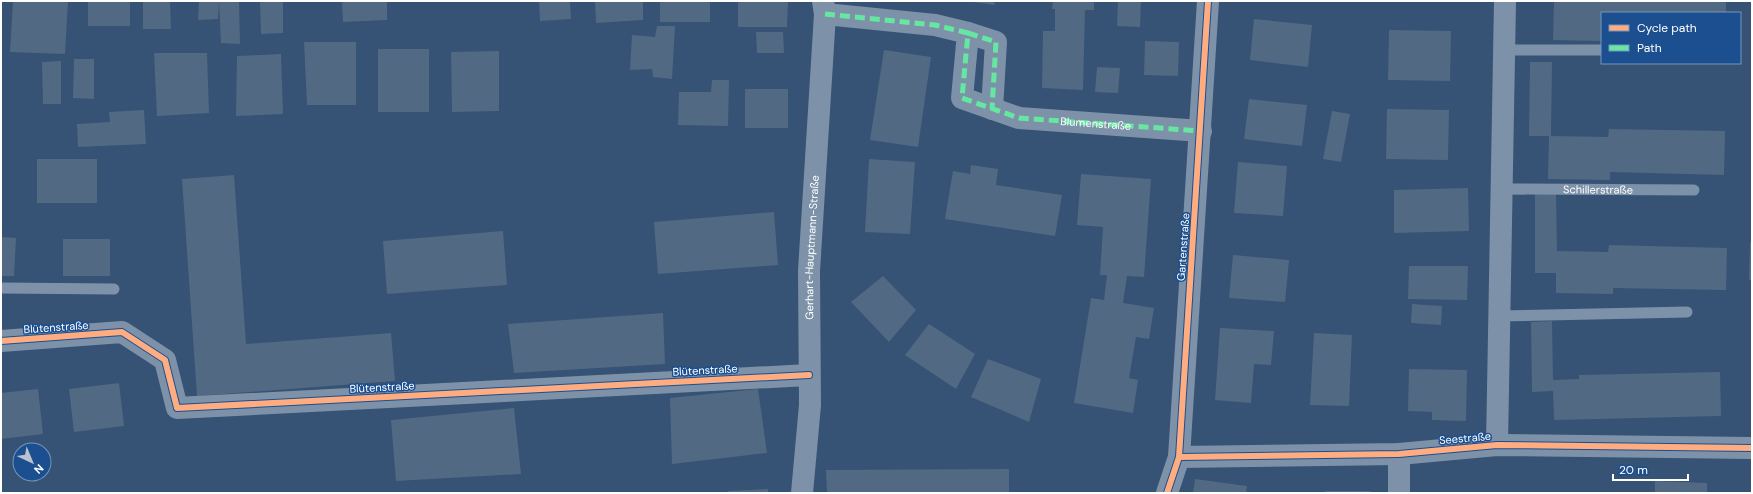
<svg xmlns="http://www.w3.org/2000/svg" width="1753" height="494" viewBox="0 0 1753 494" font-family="'DM Sans',sans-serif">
	<rect width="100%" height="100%" fill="#365274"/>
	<!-- building -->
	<path fill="#526984" d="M13 1H68L65 54 10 52Z
		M88 1H130V26H88Z
		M143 1H170L171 29H143Z
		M199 1H219L218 19 198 20Z
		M219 1H239L240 44 221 43Z
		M260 1H283V33L261 34Z
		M342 1H387V20L343 22Z
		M539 1H570L571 19 540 21Z
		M595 1H643V20L596 23Z
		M660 1H710V22H660Z
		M738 1H788L787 27H738Z
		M967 1H995L994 5Z
		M1053 1H1094V10H1085L1083 90 1042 88 1043 31H1055V9H1052Z
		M1118 1H1141L1140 27 1117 26Z
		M1554 1H1726V13H1602V41L1553 40Z
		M1254 19 1312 25 1308 67 1250 60Z
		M657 26H675L672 79 653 77 652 69 630 70 632 35 655 37Z
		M1389 30 1451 31 1450 81 1388 80Z
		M756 32H783L784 53H757Z
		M1145 41 1179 42 1178 76 1144 75Z
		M304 42H356V105H307Z
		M378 49H429V112H378Z
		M884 50 931 57 918 147 870 140Z
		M499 51V111L452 112 451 52Z
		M154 53H207L209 113 157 116Z
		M281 54 283 114 236 116 237 56Z
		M74 59H94V99L73 98Z
		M61 61V104H43L42 62Z
		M1530 62H1552L1551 136 1608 137 1609 129 1725 131 1724 175 1610 172V180L1548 179 1549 136H1529Z
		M1097 67 1120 68 1118 93 1095 92Z
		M712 80H729L728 126 678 125 679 92H711Z
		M745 89H788V128H745Z
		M1249 99 1307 105 1302 146 1244 139Z
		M1387 109 1449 110 1448 160 1386 159Z
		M144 110 146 144 78 147 77 124 110 122 109 112Z
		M1332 111 1350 114 1341 162 1323 159Z
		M37 159H97V203H37Z
		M869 159 915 162 910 234 865 232Z
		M1238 162 1287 166 1283 216 1234 213Z
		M971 165 998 169 996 185 1062 195 1055 236 945 219 953 171 970 174Z
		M1081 174 1151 179 1144 277 1127 276 1123 303 1154 308 1149 339 1136 337 1129 378 1138 380 1133 413 1074 403 1091 298 1104 300 1107 275H1100L1103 227 1077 225Z
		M234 175 246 344 391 333 395 381 197 396 182 179Z
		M1468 188 1469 231 1394 233V190Z
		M1535 192 1556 193 1557 251 1608 252 1609 245 1727 248 1726 290 1613 288V294L1556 293V273H1535Z
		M774 212 778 265 658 274 654 222Z
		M503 231 507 285 387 294 383 241Z
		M1 237 16 238 14 276H1Z
		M63 239H110V276H63Z
		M1750 242H1752V280H1749Z
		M1233 255 1289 260 1285 302 1229 298Z
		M1409 266H1468L1467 300 1408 299Z
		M883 276 916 310 889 342 851 302Z
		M1412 304 1442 306 1441 325 1411 323Z
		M663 313 665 364 514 373 508 324Z
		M1552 321 1553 380 1579 379V375L1720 372 1721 416 1554 420 1553 391 1532 392 1531 322Z
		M929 324 975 354 956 389 905 355Z
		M1220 328 1274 331 1271 365 1254 364 1251 403 1215 400Z
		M1314 333 1352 335 1349 406 1310 405Z
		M988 359 1041 379 1029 422 971 397Z
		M1409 369 1467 370 1466 421 1432 420V412L1408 411Z
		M119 383 124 426 74 432 69 389Z
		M38 389 43 434 1 439V393Z
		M758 389 767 453 672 464 670 398Z
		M514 408 521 474 396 481 391 420Z
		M1009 469V493H827L826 470Z
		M1195 479 1247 486 1246 493H1193Z
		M1655 481 1707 483V493H1655Z
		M768 489V493H728V491Z
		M1325 491H1370V493H1325Z"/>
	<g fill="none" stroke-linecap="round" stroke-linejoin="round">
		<!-- service -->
		<g stroke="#7d92a8" stroke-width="11">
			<path d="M1504 50H1602"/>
			<path id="s1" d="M1502 189 1694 190"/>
			<path d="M1 288 114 289"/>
			<path d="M1499 316 1687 312"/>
		</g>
		<!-- minor -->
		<g stroke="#7d92a8" stroke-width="22">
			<path id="s2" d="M825 14 935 25 968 33 962 98 1019 118 1201 131"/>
			<path d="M968 33 996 42 992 109"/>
			<path d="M1 341 122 332 165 360 177 408 809 375"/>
			<path d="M1497 445 1505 1"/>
			<path d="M1179 457 1399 454 1497 445 1752 448"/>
			<path id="s3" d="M802 493 810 405 809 271 825 14 823 1"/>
			<path d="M1167 493 1179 457 1208 1"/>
			<path d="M1399 493V454"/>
		</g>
		<!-- quiet -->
		<path stroke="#66e7a1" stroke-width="5" stroke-dasharray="10 5" stroke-linecap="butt" d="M825 14 935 25 968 33 962 98 1019 118 1201 131
			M968 33 996 42 992 109"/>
		<defs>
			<path id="cycleway" d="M1 341 122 332 165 360 177 408 809 375
				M1179 457 1399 454 1497 445 1752 448
				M1167 493 1179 457 1208 1"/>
		</defs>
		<!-- cycleway casing -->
		<use href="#cycleway" stroke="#1b4f8f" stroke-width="8"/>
		<!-- cycleway -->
		<use href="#cycleway" stroke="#ffac80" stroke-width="6"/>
	</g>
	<g text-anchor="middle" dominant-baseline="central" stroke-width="3" stroke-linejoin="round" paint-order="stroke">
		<!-- street labels -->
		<g font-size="11" fill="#fff" stroke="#1b4f8f">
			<text stroke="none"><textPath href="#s2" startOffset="347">Blumenstraße</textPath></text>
			<text stroke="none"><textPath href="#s1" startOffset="96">Schillerstraße</textPath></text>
			<text stroke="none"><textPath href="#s3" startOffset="246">Gerhart-Hauptmann-Straße</textPath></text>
			<text transform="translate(1183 247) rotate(-86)">Gartenstraße</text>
			<text transform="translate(56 327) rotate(-4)">Blütenstraße</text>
			<text transform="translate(705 370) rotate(-3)">Blütenstraße</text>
			<text transform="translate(382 387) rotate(-3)">Blütenstraße</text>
			<text transform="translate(1465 438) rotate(-5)">Seestraße</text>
		</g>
	</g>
	<!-- border -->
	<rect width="1753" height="494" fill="none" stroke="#ffffff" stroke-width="4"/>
	<!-- legend -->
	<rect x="1601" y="12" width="140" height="52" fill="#1b4f8f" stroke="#7695bc"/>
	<rect x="1609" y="25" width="20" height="6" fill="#ffac80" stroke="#7695bc"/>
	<text x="1637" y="32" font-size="12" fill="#ffffff">Cycle path</text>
	<rect x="1609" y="45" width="20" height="6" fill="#66e7a1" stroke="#7695bc"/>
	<text x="1637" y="52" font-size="12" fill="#ffffff">Path</text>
	<!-- north arrow -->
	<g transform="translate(32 462) rotate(136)"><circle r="19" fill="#1b4f8f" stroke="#7695bc"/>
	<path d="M0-3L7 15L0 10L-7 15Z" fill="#b9c2ce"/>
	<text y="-6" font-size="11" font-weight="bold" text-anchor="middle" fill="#ffffff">N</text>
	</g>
	<!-- scale -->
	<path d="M1613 474v6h75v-6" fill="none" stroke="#ffffff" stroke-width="2"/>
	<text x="1619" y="474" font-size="12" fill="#ffffff" stroke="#1b4f8f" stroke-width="3" paint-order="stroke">20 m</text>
</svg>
